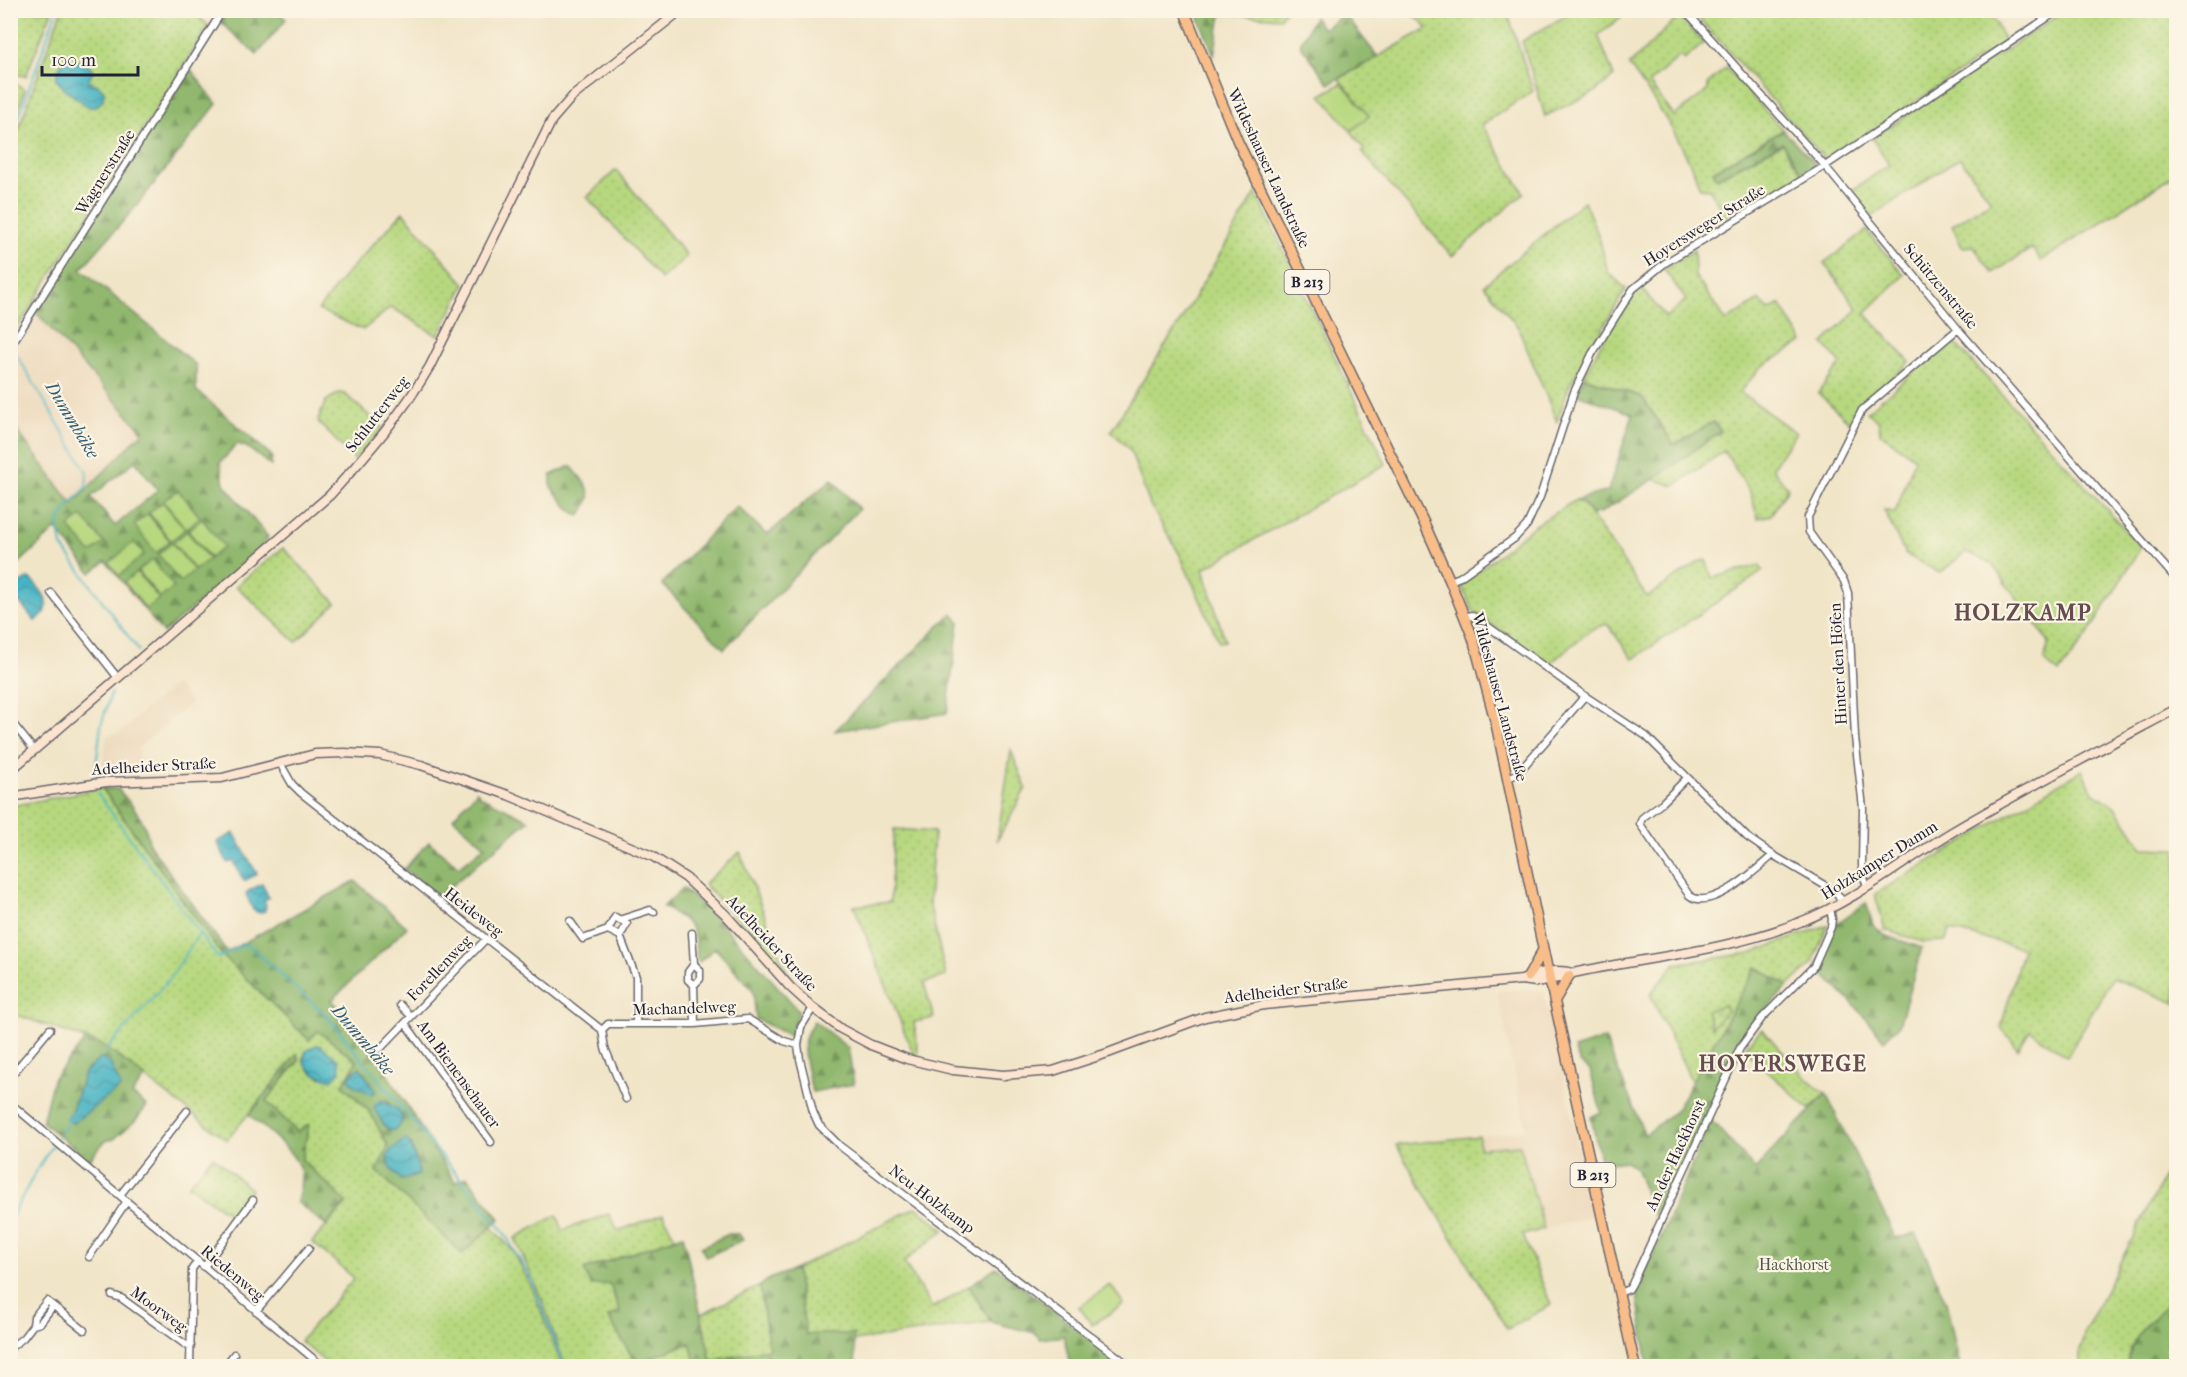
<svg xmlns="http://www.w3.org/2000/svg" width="2187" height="1377" viewBox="0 0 2187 1377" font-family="'IM FELL French Canon',serif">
	<defs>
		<pattern id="grass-dots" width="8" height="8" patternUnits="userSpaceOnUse" patternTransform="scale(1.5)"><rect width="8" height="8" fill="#b7d87f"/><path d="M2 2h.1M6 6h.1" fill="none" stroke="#9db96f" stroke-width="1.8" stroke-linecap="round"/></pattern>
		<pattern id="forest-firs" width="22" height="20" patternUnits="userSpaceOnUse" patternTransform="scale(1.5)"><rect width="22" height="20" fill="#91b86e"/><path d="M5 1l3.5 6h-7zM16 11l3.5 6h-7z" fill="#76955c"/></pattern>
		<pattern id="park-tufts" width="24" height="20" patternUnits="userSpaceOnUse" patternTransform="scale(1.5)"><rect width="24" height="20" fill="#b7d87f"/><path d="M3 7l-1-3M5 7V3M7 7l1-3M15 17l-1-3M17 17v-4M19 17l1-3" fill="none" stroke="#9db96f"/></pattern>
		<pattern id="water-waves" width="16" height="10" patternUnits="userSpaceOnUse" patternTransform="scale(1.5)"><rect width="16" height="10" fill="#47b4c3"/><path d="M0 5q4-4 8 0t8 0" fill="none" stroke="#3b92a0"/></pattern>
	</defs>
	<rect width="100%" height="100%" fill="#fcf5e5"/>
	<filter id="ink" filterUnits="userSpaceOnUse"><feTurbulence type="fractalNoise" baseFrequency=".0167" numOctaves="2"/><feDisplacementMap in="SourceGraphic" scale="12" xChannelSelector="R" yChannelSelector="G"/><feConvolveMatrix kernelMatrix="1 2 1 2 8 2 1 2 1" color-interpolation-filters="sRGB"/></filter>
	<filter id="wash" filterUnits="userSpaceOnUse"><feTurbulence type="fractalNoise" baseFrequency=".008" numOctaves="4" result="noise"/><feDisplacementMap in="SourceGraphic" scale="24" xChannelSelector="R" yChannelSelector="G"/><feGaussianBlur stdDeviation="1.35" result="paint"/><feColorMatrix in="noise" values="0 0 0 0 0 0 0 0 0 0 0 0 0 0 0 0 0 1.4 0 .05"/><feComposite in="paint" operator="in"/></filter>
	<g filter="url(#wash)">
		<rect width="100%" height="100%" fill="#f1e5c8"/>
		<!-- built -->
		<path fill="#ecd8ba" d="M36 313 142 434 72 504 11 421 10 353Z
			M175 684 191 703 138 748 139 773 101 774 107 735 119 733Z
			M1531 989 1543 992 1553 1030 1594 1216 1544 1229 1520 1145 1478 1148 1479 1136 1526 1130 1497 991Z"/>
		<!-- grass -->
		<path fill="url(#grass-dots)" stroke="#6c7d5d" stroke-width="1.5" fill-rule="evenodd" d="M1575 10 1629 11 1598 35 1614 76 1593 93 1545 116 1522 41Z
			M2066 10 2174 11 2176 15V174L2041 261 2032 248 1993 273 1973 246 1962 247 1952 225 1991 201 1960 158 1871 217 1851 191 1889 165 1872 138Z
			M11 11H52L26 76 11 74V66H13L14 43 11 41Z
			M61 11H192L209 26 11 338V150Z
			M1229 11H1285L1280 18 1228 14Z
			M1410 11H1507L1533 91 1482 125 1524 193 1452 256 1362 152 1364 149 1351 131 1369 116 1339 79 1428 28Z
			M1692 11H1990L2005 42 1827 161Z
			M1679 16 1704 43 1684 60 1680 56 1649 83 1674 116 1708 90V83L1726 68 1783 130 1713 171 1717 178 1783 143 1803 175 1726 220 1710 189 1700 188C1684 142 1657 104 1629 65Z
			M11 80 25 90 11 131Z
			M616 170 687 256 661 279 587 197Z
			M1256 193 1386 464 1203 569 1225 641 1219 642 1179 553 1150 505 1130 450 1111 431 1180 322Z
			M1584 201 1599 237 1608 272 1626 289 1569 386 1557 422 1518 327 1484 285Z
			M403 212 465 284 438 336 391 307 363 330 318 310 345 275Z
			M1867 230 1904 275 1865 313 1910 362 1860 408 1850 423 1818 393 1841 364 1823 343 1858 309 1824 263Z
			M1694 250 1695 276 1726 321 1759 300 1769 310 1780 304 1803 342 1761 367 1740 392 1796 433 1772 468 1788 488 1771 515 1758 518 1750 492 1724 451 1674 486 1654 479 1721 431 1714 422 1674 445 1642 397 1584 377 1613 320 1639 286 1666 317 1686 300 1664 269Z
			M1951 339 2141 547 2087 636 2059 673 2044 661 2049 642 1991 563 1966 552 1940 573 1905 554 1884 510 1895 513 1915 458 1880 433 1879 421 1867 412Z
			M339 393 345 394 383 428 355 460 319 423 318 419 326 401Z
			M1576 500 1583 503 1647 597 1700 561 1706 560 1712 578 1759 565 1763 571 1633 659 1607 624 1592 629 1548 665 1473 611 1461 585 1535 525Z
			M283 548 336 603 296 642 236 586Z
			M1011 750 1026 788 997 841Z
			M2082 770 2093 792 2116 807 2143 848 2176 849V1003L2112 978 2067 1057 2030 1030 2018 1049 2001 1027 2023 948 1949 930 1946 941 1923 942 1885 930 1875 894Z
			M102 788 222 955 309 1039 317 1030 357 1061 343 1085 370 1112 388 1146 462 1253 491 1227 514 1252 533 1290 562 1366H330L300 1341 354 1278 312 1242 347 1203 302 1160 308 1125 298 1132 266 1101 299 1060 297 1055 227 1140 102 1045 11 1013V806ZM316 1045 326 1050 322 1078C312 1073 304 1068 303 1057Z
			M894 829 934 832 929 903 946 976 924 983 934 1018 914 1022 919 1060 915 1058 854 906 890 902Z
			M740 852 788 975 704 884Z
			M1828 925 1812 964 1788 986 1756 967 1692 1082 1650 994 1675 964 1750 953Z
			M1762 1029 1805 1077 1826 1094 1809 1109 1743 1049Z
			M1479 1136V1148L1520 1145 1544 1229 1523 1235 1551 1305 1507 1329 1396 1145Z
			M2176 1153V1293L2130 1348 2127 1366H2080V1350L2085 1331Z
			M213 1156 251 1190 233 1217 188 1185Z
			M916 1207 944 1230 904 1262 932 1308 969 1286 991 1322 853 1341 852 1334 806 1335 796 1269Z
			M609 1214 618 1231 663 1214 675 1238 585 1270 610 1284 620 1313 609 1317 691 1343 696 1366H565L543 1303 515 1238 557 1215 563 1230Z
			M760 1286 769 1349 711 1361 701 1314Z"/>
		<!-- forest -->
		<path fill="url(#forest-firs)" stroke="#5a6d54" stroke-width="1.5" fill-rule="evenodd" d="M228 11H276L286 19 257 55 220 22Z
			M1196 11H1229L1228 14 1221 15 1214 55Z
			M1334 11H1342L1378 57 1329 84 1300 44 1314 17 1323 29 1339 18Z
			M191 70 217 104 133 210 81 269 196 365V390L272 456 271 466 247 447 237 444 220 463 224 484 268 537 259 552 163 633 106 561 91 573 56 529 17 565 10 555V421L72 504 143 432 35 311 152 127ZM135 461 158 490 115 526 91 497Z
			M1783 130 1815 163 1803 175 1782 143 1717 178 1713 171Z
			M1584 377 1642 397 1674 445 1713 422 1721 431 1654 479 1602 512 1591 515 1583 503 1576 500 1608 491 1633 414 1577 394Z
			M571 466C587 486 599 493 579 516L570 510 551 487V475Z
			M832 479 859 509 724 649 662 584 737 506 767 535Z
			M952 613 959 622 947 713 835 731Z
			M102 788 118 789C132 805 147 821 149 844L227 952 355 881 407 927 332 1000 360 1031 455 1182 467 1177 500 1219 462 1254 377 1171 388 1146 370 1112 343 1085 357 1061 318 1031 309 1040 222 955ZM411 1143C413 1153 419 1166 419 1174L411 1178 392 1170 387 1158Z
			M477 791 480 796 529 820 438 897 404 869 429 842 459 867 485 846 453 818Z
			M683 888 715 916 799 1011 790 1036 756 1019 753 990 715 948 699 962 697 959C694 925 693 923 663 907Z
			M1866 903 1873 925 1884 935 1922 948 1899 1025 1884 1040 1858 1009 1819 970 1817 965 1836 924Z
			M1756 967 1788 986 1758 1019 1737 1047 1657 1223 1635 1168 1626 1161 1601 1164 1591 1117 1601 1112 1590 1070 1580 1063 1574 1049 1605 1039 1645 1135 1676 1110Z
			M814 1021 848 1048 854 1084 812 1092C807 1065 796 1044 814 1021Z
			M86 1039 102 1045 145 1077 132 1094 147 1106 135 1121 114 1139 105 1141 89 1160 42 1122 53 1079ZM84 1073 120 1087 66 1118 72 1110Z
			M297 1054 299 1060 266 1101 297 1132 309 1124 302 1160 346 1202 326 1226 297 1202C299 1194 302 1182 301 1174 298 1152 265 1129 249 1115Z
			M1826 1094 1896 1239 1916 1233 1946 1302 1960 1366H1648L1636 1288 1657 1246 1711 1120 1755 1169Z
			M729 1234H739L743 1240 706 1257 701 1247Z
			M683 1235 711 1361 769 1349 760 1286 769 1279 796 1269 806 1334H853L856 1366H696L690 1343 636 1363 608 1317 620 1312 610 1284 591 1285 584 1270Z
			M996 1267 1126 1366H1070L1064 1336 1040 1339 1035 1333 991 1322 969 1286Z
			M2176 1293V1366H2127C2133 1325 2155 1322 2176 1293Z"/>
		<!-- park -->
		<path fill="url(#park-tufts)" stroke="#6c7d5d" stroke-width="1.5" d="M1724 1005 1727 1011 1712 1027 1706 1011Z"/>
		<!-- pitch -->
		<path fill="#b7d87f" stroke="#6c7d5d" stroke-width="1.5" d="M1342 83 1369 116 1351 131 1321 95Z
			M178 490 200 517 186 529 163 501Z
			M163 502 185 529 171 541 149 513Z
			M148 514 170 541 156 553 134 525Z
			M82 516 104 543 91 553 69 527Z
			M202 519 224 547 210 558 188 531Z
			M187 531 209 559 195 570 173 543Z
			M134 542 144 554 119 576 109 563Z
			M172 543 194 570 180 582 158 554Z
			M152 560 174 587 160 598 138 571Z
			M137 572 159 599 146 609 124 582Z
			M1110 1285 1124 1304 1092 1325 1079 1307Z"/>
		<!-- water -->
		<path fill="url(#water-waves)" stroke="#346b7f" stroke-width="1.5" d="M68 60C78 61 88 61 93 71L88 82 98 85 104 91 103 100 96 107H89L65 90 56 79C57 69 59 65 68 60Z
			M29 578C39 587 51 599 45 613L35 621 16 598 20 583Z
			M234 833 257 874 244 881 233 861 228 863 217 842Z
			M262 884 269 898 264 901 266 905 265 911 259 913 253 910 246 894 248 891Z
			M316 1045 321 1046 339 1061 340 1072 332 1080 314 1074 304 1063 305 1052Z
			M101 1058 110 1063 121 1087 73 1123 66 1119 72 1110 84 1073Z
			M360 1067 376 1091 372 1094 355 1086 349 1079 350 1076Z
			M381 1100 399 1110 403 1121 396 1129 390 1131 383 1124 374 1108 376 1104Z
			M406 1139C411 1143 419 1168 419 1175L401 1180 392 1170 387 1158 391 1150Z"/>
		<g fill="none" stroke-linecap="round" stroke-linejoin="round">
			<!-- stream -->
			<path stroke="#47b4c3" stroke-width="2" d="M10 141 57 10
				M15 352 87 472 86 488 68 507 58 523 62 546 139 651
				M95 775 101 725 111 693
				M97 793 218 958 245 944 248 945 326 1015 503 1231 532 1281 564 1366
				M106 1050 169 980 199 934
				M57 1139 70 1119
				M10 1219 38 1168 54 1143"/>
		</g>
	</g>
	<g filter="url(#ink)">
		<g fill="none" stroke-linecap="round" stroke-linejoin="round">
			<defs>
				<path id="street" d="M1685 10 1825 166 1958 329 2176 579
					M10 347 223 10
					M1450 581 1460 577 1515 538 1527 525 1540 497 1574 392 1592 354 1633 289 1665 263 1825 166 2059 10
					M51 593 118 678
					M1465 617 1471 615 1479 620 1585 696 1646 736 1747 837 1773 855 1836 892 1842 901
					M10 720 34 750
					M280 763 292 784 301 793 602 1030 605 1048 626 1099
					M1508 778 1517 774 1585 696
					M1687 778 1662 803 1642 818 1640 824 1689 895C1710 913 1757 869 1773 855
					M1867 886 1864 878 1862 865 1863 808 1855 737 1848 593 1844 581 1809 532 1808 517 1862 410 1958 329
					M619 920 650 910 654 912
					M570 921 583 939 608 930
					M692 933 694 964 688 972V980L694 985 695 1024
					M620 936 627 924 615 917 608 930 620 936 636 977V1023
					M694 985 700 979V970L694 964
					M400 1005 411 1016
					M813 1008 801 1027 798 1045 800 1059 813 1112 819 1125 840 1146 1130 1366
					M405 1023 491 1142
					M602 1030 608 1024H695L748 1019 784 1041 798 1045
					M380 1049 486 939
					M10 1077 50 1029
					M10 1103 322 1366
					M120 1195 187 1111
					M89 1257 127 1201
					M204 1267 253 1200
					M1619 1293 1629 1289 1632 1284 1740 1048 1762 1018 1814 966 1831 927 1832 919 1830 908
					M112 1295 121 1298 186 1345 191 1346
					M256 1311 309 1248
					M33 1325 40 1323 53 1306
					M10 1348 23 1338 33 1325 34 1317 47 1301 84 1330
					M190 1366 192 1269 198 1261
					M225 1366 234 1354"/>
				<path id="secondary" d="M10 771 330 495C367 454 403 413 430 366L552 120 572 97 681 10
					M10 797 106 782 222 778 315 754 344 753 380 755 421 765 508 795 652 856 686 878 725 914 790 987 813 1008 841 1029 871 1045 907 1059 953 1070 1003 1075 1053 1071 1108 1053 1205 1017 1264 1005 1522 980 1536 982 1569 976 1573 973
					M1524 979C1539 972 1557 969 1573 973 1649 957 1728 951 1800 922 1855 901 1902 862 1952 832 2026 788 2101 749 2176 709"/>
				<path id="primary" d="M1184 10 1238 142 1424 523 1450 581 1473 638 1496 724 1548 972 1635 1366
					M1528 977 1543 950
					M1555 1000 1569 976"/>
			</defs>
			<!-- street casing -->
			<use href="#street" stroke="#6a666c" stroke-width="9"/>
			<!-- secondary casing -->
			<use href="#secondary" stroke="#6a666c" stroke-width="11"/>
			<!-- primary casing -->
			<use href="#primary" stroke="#6a666c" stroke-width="12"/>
			<!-- street -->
			<use href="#street" stroke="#fff" stroke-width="6"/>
			<!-- secondary -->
			<use href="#secondary" stroke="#fce5d0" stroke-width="8"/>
			<!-- primary -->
			<use href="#primary" stroke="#f8bd89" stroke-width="9"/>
		</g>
	</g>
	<g text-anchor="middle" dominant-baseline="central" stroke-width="4.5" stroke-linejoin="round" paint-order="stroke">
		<!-- shield labels -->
		<g fill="#fcf5e5" stroke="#63616e" stroke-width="1.5">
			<rect x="1284.5" y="270" width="45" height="24" rx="4.5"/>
			<rect x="1570.5" y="1163" width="45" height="24" rx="4.5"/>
		</g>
		<g font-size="15" font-weight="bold" fill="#22223b">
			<text x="1307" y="282">B 213</text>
			<text x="1593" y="1175">B 213</text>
		</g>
		<!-- street labels -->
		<g font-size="16" fill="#22223b" stroke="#fcf5e5">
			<text transform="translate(1269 168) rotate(65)">Wildeshauser Landstraße</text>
			<text transform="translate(105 172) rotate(-58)">Wagnerstraße</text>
			<text transform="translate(1704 225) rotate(-32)">Hoyersweger Straße</text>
			<text transform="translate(1941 286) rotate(50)">Schützenstraße</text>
			<text transform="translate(377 414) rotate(-52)">Schlutterweg</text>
			<text transform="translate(1838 664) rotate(-93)">Hinter den Höfen</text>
			<text transform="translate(1500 697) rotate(75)">Wildeshauser Landstraße</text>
			<text transform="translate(154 766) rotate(-3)">Adelheider Straße</text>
			<text transform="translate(1879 860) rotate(-32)">Holzkamper Damm</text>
			<text transform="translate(474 912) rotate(38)">Heideweg</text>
			<text transform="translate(772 943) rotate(47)">Adelheider Straße</text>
			<text transform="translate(439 968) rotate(-46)">Forellenweg</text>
			<text transform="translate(1286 990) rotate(-7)">Adelheider Straße</text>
			<text transform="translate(684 1008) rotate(-2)">Machandelweg</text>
			<text transform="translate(459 1074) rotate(54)">Am Bienenschauer</text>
			<text transform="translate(1675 1155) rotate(-65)">An der Hackhorst</text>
			<text transform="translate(932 1199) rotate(37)">Neu-Holzkamp</text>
			<text transform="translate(233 1273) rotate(40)">Riedenweg</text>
			<text transform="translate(159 1309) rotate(36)">Moorweg</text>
		</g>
		<!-- park labels -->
		<g font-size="16" fill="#4f594f" stroke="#fcf5e5">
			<text x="1794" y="1264">Hackhorst</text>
		</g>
		<!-- water labels -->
		<g font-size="18" font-style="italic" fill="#315c71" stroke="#fcf5e5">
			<text transform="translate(72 420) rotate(59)">Dummbäke</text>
			<text transform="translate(363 1040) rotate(50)">Dummbäke</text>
		</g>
		<!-- district labels -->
		<g font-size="22" font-weight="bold" letter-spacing="1.5" fill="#654c4f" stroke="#fcf5e5">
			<text x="2023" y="613">HOLZKAMP</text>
			<text x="1783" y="1064">HOYERSWEGE</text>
		</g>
	</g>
	<!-- margin -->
	<rect width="2187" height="1377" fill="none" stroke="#fcf5e5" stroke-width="36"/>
	<!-- scale -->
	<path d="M42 66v9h96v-9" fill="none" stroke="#22223b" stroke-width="3"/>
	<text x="51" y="66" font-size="18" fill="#22223b" stroke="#fcf5e5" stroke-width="4.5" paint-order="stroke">100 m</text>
</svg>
